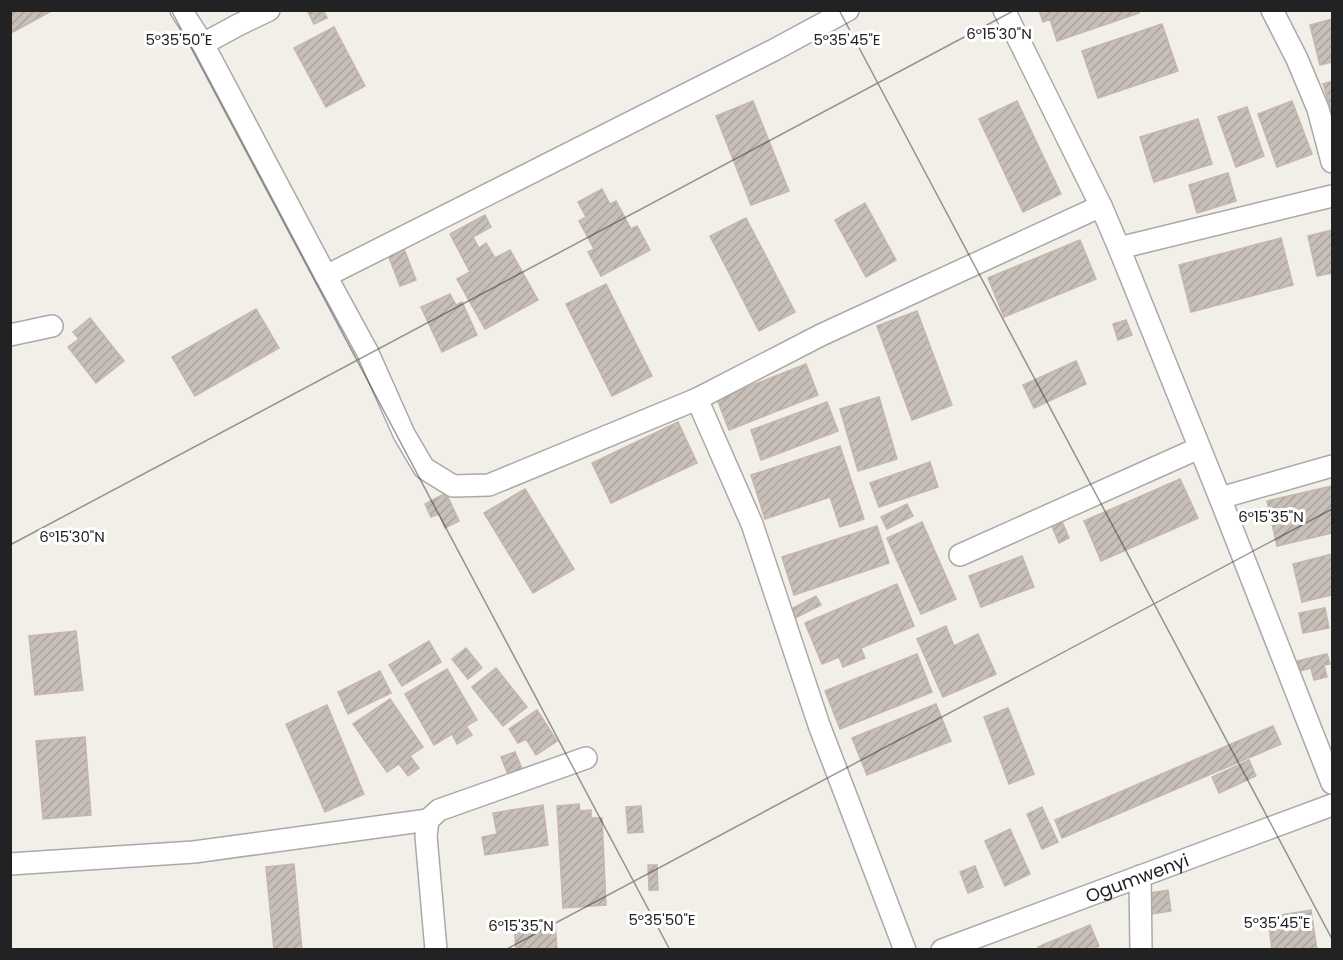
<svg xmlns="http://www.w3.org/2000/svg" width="1343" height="960" viewBox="0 0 1343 960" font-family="Poppins,sans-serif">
	<defs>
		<pattern id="building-hatch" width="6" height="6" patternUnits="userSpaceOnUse" patternTransform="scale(1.5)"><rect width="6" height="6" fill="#c7bfb8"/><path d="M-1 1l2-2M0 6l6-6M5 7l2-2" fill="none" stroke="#aba49e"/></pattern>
	</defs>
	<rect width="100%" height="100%" fill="#f2efe9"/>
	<!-- building -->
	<path fill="url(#building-hatch)" stroke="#c4b6ab" stroke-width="1.5" d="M10 10H53L13 32 10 27Z
		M307 10H323L327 18 314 24Z
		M1039 10H1138L1139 13 1057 41 1050 19 1043 22Z
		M1332 19V62L1320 65 1310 25Z
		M1162 24 1178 71 1098 98 1082 51Z
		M334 27 365 86 326 107 294 48Z
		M1332 81V113L1323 84Z
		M753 101 789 191 751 205 716 116Z
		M1017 101 1061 194 1023 212 979 119Z
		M1292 101 1312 154 1277 167 1258 114Z
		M1247 107 1264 156 1236 167 1218 117Z
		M1198 119 1212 164 1154 182 1140 137Z
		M1228 173 1236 201 1197 213 1189 185Z
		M602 189 610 204 616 201 631 229 637 226 650 250 601 276 588 252 594 249 579 221 586 217 578 202Z
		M865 203 896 260 866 277 835 220Z
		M485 215 491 227 473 237 479 248 486 243 495 258 510 250 538 300 485 329 457 279 470 272 450 234Z
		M746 218 795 312 759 331 710 236Z
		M1332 230V273L1317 276 1308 236Z
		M1281 238 1293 285 1191 312 1179 265Z
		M1080 240 1096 279 1004 317 988 278Z
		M403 246 416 280 400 286 387 252Z
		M606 284 652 376 612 396 566 304Z
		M450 294 456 305 462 302 477 335 442 352 421 307Z
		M256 309 279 348 195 396 172 357Z
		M917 311 952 405 912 420 877 326Z
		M90 318 124 361 96 383 68 347 79 339 73 332Z
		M1126 320 1132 335 1118 340 1113 324Z
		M1076 361 1086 384 1034 408 1023 385Z
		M806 364 818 395 729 430 717 399Z
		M879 397 897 459 858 471 840 409Z
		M827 402 838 431 761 460 751 430Z
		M678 422 697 463 611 503 592 463Z
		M840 446 864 519 840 527 830 497 765 519 751 475Z
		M930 462 938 487 879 507 870 483Z
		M1180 479 1198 518 1101 561 1084 521Z
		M1332 486V533L1277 546 1267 501Z
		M525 489 574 569 533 593 484 513Z
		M446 493 459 521 445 528 439 514 431 517 425 504Z
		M907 504 913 516 887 529 881 517Z
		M1061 519 1069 538 1059 543 1051 524Z
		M922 522 956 599 921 614 887 538Z
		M877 526 889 563 794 595 782 557Z
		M1332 554V595L1302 602 1293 564Z
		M1022 556 1034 587 981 607 969 576Z
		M897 584 914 626 861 648 865 658 843 667 839 657 822 664 805 623Z
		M816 596 821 605 793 619 789 610Z
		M1325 608 1329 628 1303 633 1299 613Z
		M946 626 954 646 978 634 996 674 943 697 917 639Z
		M76 631 83 690 35 695 29 636Z
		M429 641 441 662 402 686 389 665Z
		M466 648 482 668 468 679 452 659Z
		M917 654 932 692 840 729 825 691Z
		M1327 654 1330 664 1324 665 1327 677 1314 680 1311 668 1300 671 1297 661Z
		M496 668 527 707 503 726 472 687Z
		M447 669 477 720 466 726 472 735 457 744 452 734 434 745 405 694Z
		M380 671 391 693 348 714 338 692Z
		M390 699 423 747 410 756 419 768 408 776 399 764 387 772 353 724Z
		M936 704 951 741 867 775 852 738Z
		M327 705 364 794 325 812 286 724Z
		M1008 708 1034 774 1009 784 984 717Z
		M537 710 557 741 536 755 526 739 518 743 509 729Z
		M1273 726 1281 744 1062 838 1055 820Z
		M85 737 91 815 43 819 36 741Z
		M515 752 523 771 509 777 501 757Z
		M1249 760 1256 776 1219 793 1212 777Z
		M579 804 580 811 591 810V818H602L606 905 563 908 557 806Z
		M543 805 548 845 485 855 482 837 497 834 493 813Z
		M641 806 643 832 628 833 626 807Z
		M1042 807 1058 842 1042 849 1027 814Z
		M1010 829 1030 874 1005 886 985 841Z
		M294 864 302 950H274L266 867Z
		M648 865H657L658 890H649Z
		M975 866 983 887 968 893 960 872Z
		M1168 890 1171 911 1146 915 1143 894Z
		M1311 910 1317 950H1272L1268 917Z
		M555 921 557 950H516L514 924Z
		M1090 925 1099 946 1090 950H1039L1038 947Z"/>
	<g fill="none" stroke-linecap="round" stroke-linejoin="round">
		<defs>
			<g id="street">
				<path d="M181 10 203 44 326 276"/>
				<path d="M848 10 774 50 326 276 368 353 404 434 424 468 453 486 489 485 697 399 821 335 1101 206"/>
				<path d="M1004 10 1101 206 1119 248 1220 498 1332 783"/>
				<path d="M1272 10 1297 59 1318 109 1332 162"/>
				<path d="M203 44 238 25 269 10"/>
				<path d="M1119 248 1332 196"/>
				<path d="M10 335 52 326"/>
				<path d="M697 399 752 524 819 725 905 950"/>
				<path d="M1220 498 1332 466"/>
				<path d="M960 555 1199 448"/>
				<path d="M10 864 194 852 428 820"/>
				<path d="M1140 876 1141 950"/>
				<path d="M436 950 426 836 428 820 439 810 586 758"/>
				<path id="s1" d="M942 950 1332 805"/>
			</g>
		</defs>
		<!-- street casing -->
		<use href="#street" stroke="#a9a9a9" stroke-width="24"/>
		<!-- street -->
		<use href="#street" stroke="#fff" stroke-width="21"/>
	</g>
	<!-- ticks -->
	<path fill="none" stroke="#222" stroke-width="1.5" stroke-opacity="0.45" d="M171 10 670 950M839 10 1332 939M10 545 1015 10M505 950 1332 509"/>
	<g text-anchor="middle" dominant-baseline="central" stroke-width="6" stroke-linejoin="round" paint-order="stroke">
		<!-- street labels -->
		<g font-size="18" fill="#222" stroke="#fff">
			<text stroke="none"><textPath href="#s1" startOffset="208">Ogumwenyi</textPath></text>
		</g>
	</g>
	<g font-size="15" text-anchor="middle" fill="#222" stroke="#fff" stroke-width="6" stroke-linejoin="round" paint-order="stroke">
		<text x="999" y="39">6°15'30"N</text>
		<text x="179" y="45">5°35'50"E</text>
		<text x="847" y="45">5°35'45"E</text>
		<text x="1271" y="522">6°15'35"N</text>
		<text x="72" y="542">6°15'30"N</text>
		<text x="662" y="925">5°35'50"E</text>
		<text x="1277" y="928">5°35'45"E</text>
		<text x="521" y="931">6°15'35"N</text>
	</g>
	<!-- border -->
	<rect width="1343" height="960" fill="none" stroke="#222222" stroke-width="24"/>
</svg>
